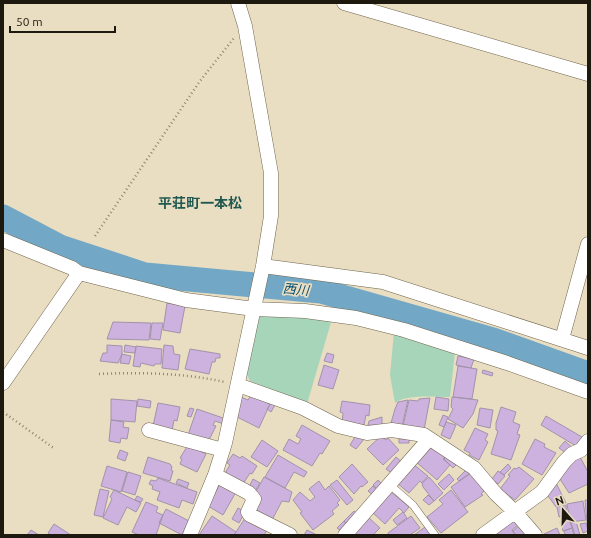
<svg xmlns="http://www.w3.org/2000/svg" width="591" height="538" viewBox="0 0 591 538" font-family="Ubuntu,'Noto Sans JP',sans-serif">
	<rect width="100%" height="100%" fill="#e9ddc2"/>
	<!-- green -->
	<path fill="#a7d5ba" d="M267 313 332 319 307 404 250 381 247 375 258 317Z
		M394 332 455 352 450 397C435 397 406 394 395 403L390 375Z"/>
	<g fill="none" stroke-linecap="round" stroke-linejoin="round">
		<!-- river -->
		<path stroke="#72a8c6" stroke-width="25" d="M3 217 60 247 145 275 321 291 493 340 588 374"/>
	</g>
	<!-- building -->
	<path fill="#cdb1df" stroke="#a293ab" d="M167 303 185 306 180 333 163 330Z
		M113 322 151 323 149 340 107 339Z
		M152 323H163L160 340 150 339Z
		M107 345 122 346V354L118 363 100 361 103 353H107Z
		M125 345 136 347 135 353 124 352Z
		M164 345 173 346 174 354 180 355 178 370 162 368Z
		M136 346 162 349 161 364H155L154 366 141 363 140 367 133 366Z
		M190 349 220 354V358H216L215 362H212L209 374 185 369Z
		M327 353 334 355 332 363 324 361Z
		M122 354 131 356 129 364 120 363Z
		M458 356 474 359 471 368 456 365Z
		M324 365 339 370 333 389 318 385Z
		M458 366 477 369 472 399 453 397Z
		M483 370 493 373 492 376 482 373Z
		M251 395 270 404 259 428 237 417 241 397 248 400Z
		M436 397 449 399 448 411 434 409Z
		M452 397 478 400 473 414 463 428 448 419 453 409 451 407Z
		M430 398 424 430 403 426 409 400 418 401 419 399Z
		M111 399 137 401 135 422 111 420Z
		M138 399 151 401 150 408 137 406Z
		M408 400 402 426 391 423 395 409 398 402Z
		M342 401 370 405 369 416 366 415 364 425 342 423 343 413 340 412Z
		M272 402 275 405 271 412 267 409Z
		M158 403 180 407 177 421 174 420 172 431 153 426Z
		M501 407 516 412 513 422 520 425 517 434 520 435 511 460 491 454 498 431 496 430V423Z
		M190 408 194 409 191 417 187 416Z
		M480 408 493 410 490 428 477 425Z
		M197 409 226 419 224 424 215 421 213 425 216 426 208 442 188 435Z
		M443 415 448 417 444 427 439 425Z
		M546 416 582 437 576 446 541 425Z
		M382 417V426L368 425 369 421Z
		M111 420 124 422 123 427 129 428 127 439 121 438 120 443 109 441Z
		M446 422 456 425 450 439 441 435Z
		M302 425 330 441 322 454 320 453 312 466 283 450 289 439 298 444 301 439 296 436Z
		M475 428 488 434 485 440 488 442 479 460 469 455 470 453 464 450Z
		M381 436 386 440 388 438 399 450 383 465 367 449Z
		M355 437 365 438 356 449 350 445Z
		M399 439H409V443H399Z
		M535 439 545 444 544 447 556 453 542 475 522 464Z
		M262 440 278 451 267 467 251 457Z
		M565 441 574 449 567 454 559 448Z
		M188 445 206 454 197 472 180 464 182 459 180 458Z
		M428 446 438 449 446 456 443 459 450 465 437 480 415 461Z
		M120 450 128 453 125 461 117 458Z
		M233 454 240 458 242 456 257 466 252 474 250 473 243 484 225 473 230 465 227 463Z
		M278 455 307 472 304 477 294 472 285 488 265 477Z
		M447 455 457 464 453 468 444 459Z
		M579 455 588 472V484L569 493 558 476Z
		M148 457 170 464 172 467 171 470 173 471 170 481 143 473Z
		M396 457 403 463 393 474 386 469Z
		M352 464 368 482 362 487 361 486 354 494 339 477Z
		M413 464 428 476 422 483 420 481 409 493 397 483Z
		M508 464 511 468 504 475 500 472Z
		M107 466 127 472 121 492 101 486Z
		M519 467 534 479 515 500 500 489 510 476 508 475 514 468 516 469Z
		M467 469 470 473 459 481 457 479Z
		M498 471 505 476 498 484 492 479Z
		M128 472 141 476 135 495 122 491Z
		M471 473 484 491 481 494 483 495 465 507 451 487Z
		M449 474 454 480 444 490 438 484Z
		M264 477 292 492 289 502 282 501 272 520 253 510 254 495Z
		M429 477 443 493 434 501 423 487 422 483Z
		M158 478 197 492 193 504 182 500 179 508 157 500 160 492 152 489 153 486 149 484 151 480 156 481Z
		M178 479 189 483 187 488 176 483Z
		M253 479 260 483 255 491 249 487Z
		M337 480 353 500 347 505 330 485Z
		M378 480 384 486 379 491 373 485Z
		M319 481 325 490 329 486 340 500 337 503 339 505 332 511 334 514 313 530 300 513 302 512 293 500 300 492 310 501 315 497 309 489Z
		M555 481 566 503 556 507 546 493Z
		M221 482 236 492 223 515 208 506Z
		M373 486 378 492 374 496 368 491Z
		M100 489 109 491 103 517 94 515Z
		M114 490 141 503 136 512 127 507 118 525 103 518 112 499 110 497Z
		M451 490 468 512 441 533 427 517 443 504 439 500Z
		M390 491 409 507 404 513 399 508 385 524 372 512Z
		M428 495 434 501 429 505 423 500Z
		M137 496 143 499 141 502 135 500Z
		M585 500H588V533Z
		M583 501 586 520 570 522 567 504Z
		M146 502 158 507 156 512 163 515 156 535H139L132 532Z
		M566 505 567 516 559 517 557 507Z
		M238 508 245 512 239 523 232 519Z
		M166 509 189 521 182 535 159 523Z
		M354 511 358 514 348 525 344 521Z
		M403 512 407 518 397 525 393 520Z
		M247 515 268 529 264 535H234Z
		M212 516 236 532 234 535H199Z
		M411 516 420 528 410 535H389L388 533Z
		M368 517 380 528 373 535H357L354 532Z
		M513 518 518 525 512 530 515 535H490Z
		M569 519 572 528 563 531 560 522Z
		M344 521 348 526 342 532 337 528Z
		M576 521 580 535H575L571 523Z
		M586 523 588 531 583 533 580 524Z
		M54 524 71 535H51L48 533Z
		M520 525 528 535H516L513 531Z
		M425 527 430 534 428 535H414Z
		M557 528 560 535H544V534Z
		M572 528 574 535H565L564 531Z
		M31 530 39 535H27Z
		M307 530 317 535H304Z"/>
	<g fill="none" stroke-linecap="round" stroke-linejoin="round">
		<defs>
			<path id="service" d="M390 485 413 505 435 535"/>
			<path id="minor" d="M344 3 588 74
				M3 240 72 268 79 273 186 300 254 309 305 311 356 318 404 330 507 363 588 392
				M263 266 383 282 588 348
				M562 339 588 244
				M3 383 79 273
				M238 385 303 408 338 426 367 433 392 430 424 435 474 468 496 494 515 512 535 535
				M149 430 223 450
				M215 475 249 493 254 499 248 512 250 515 290 535
				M190 535 215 475 225 443 263 266 271 216V173L245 26 238 3
				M345 535 429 439
				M483 535 542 492 564 462 572 454 581 450 588 441"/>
		</defs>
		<!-- service casing -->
		<use href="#service" stroke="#70654d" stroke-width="8"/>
		<!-- minor casing -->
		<use href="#minor" stroke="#70654d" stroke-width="15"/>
		<!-- path -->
		<path stroke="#8f8673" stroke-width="2.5" stroke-dasharray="1 3" stroke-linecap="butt" d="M95 236 200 81 234 38
			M99 374C142 372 183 373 225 382
			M3 412 55 449"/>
		<!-- service -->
		<use href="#service" stroke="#fff" stroke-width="7"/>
		<!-- minor -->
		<use href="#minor" stroke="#fff" stroke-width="14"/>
	</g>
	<g text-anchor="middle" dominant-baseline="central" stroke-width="3.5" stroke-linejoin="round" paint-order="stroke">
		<!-- water labels -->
		<g font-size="13" font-style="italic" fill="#09506f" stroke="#e9ddc2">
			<text transform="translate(296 289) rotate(5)">西川</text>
		</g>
		<!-- quarter labels -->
		<g font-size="14" font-weight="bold" fill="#20584f" stroke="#e9ddc2">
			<text x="200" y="203">平荘町一本松</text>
		</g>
	</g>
	<!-- border -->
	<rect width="591" height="538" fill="none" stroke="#1d190f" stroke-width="8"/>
	<!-- north arrow -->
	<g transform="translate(563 510) rotate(340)" stroke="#e9ddc2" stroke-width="3" paint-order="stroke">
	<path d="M0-3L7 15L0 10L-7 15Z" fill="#1d190f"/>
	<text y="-6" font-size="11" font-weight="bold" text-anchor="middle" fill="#1d190f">N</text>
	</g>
	<!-- scale -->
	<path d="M10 26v6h105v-6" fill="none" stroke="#1d190f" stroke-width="2"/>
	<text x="16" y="26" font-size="12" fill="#1d190f" stroke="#e9ddc2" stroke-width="3" paint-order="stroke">50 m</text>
</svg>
